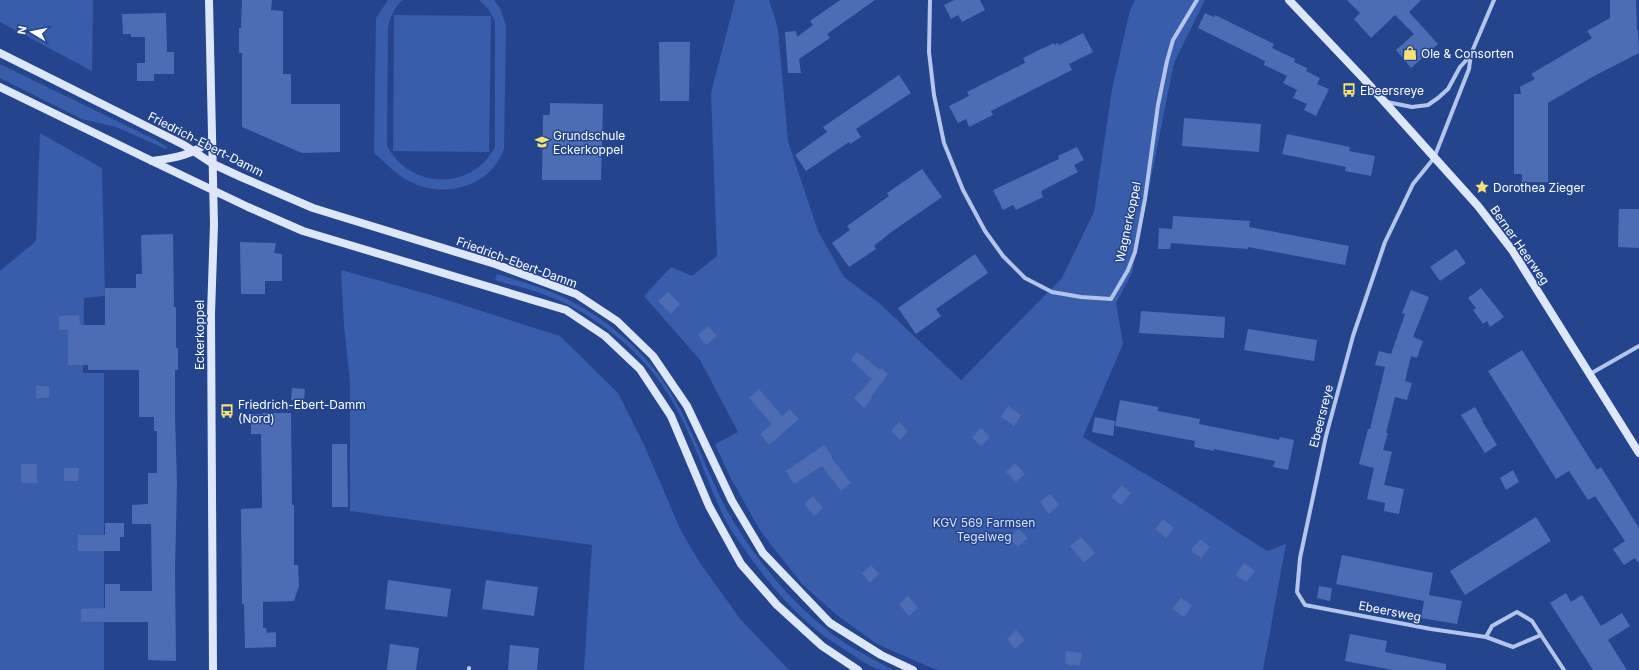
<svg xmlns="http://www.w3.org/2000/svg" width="1639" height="670" viewBox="0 0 1639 670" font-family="Inter,sans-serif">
	<rect width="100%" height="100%" fill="#24448e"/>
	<!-- green -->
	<path fill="#385daa" d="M0 0H93L92 71 0 22Z
		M388 0H403C394 7 391 16 388 27L387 146C391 153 396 160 402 165 427 186 465 184 486 160 490 156 492 151 495 147V21L488 9 479 0H494L500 8 506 25 504 149C490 188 442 200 407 180 394 173 385 162 374 153L376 18Z
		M735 0H769L778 29 788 141 818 231 844 277 879 303 961 380 1062 278 1094 212 1112 89 1130 10 1135 0H1205L1174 63 1132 273 1116 303 1123 344 1083 437 1174 491 1267 551 1286 544 1263 670H938L927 666 877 644 838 616 802 584 761 532 730 477 715 444 738 432 700 360 644 296 671 267 692 276 717 256 711 93Z
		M394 15 491 16 489 152 393 151Z
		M0 64 156 140 167 147 166 149 116 127 82 119 0 78Z
		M40 133 102 168 105 296 84 298 83 373H104V670H0V271L36 241Z
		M341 270 431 295 560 336 618 393 645 447 681 531 700 563 741 620 789 670H584L592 545 350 511V382L344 326Z
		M497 274C519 281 543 287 565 298 613 322 654 359 679 407 701 448 714 493 740 532 768 575 805 617 848 645 863 654 878 662 893 670 890 670 885 670 881 670 868 667 851 653 839 646 801 622 770 586 745 550 736 537 727 525 721 511 701 466 687 418 657 378 634 346 589 312 553 298 534 290 514 286 495 280Z"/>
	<!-- building -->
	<path fill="#4c6db4" d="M242 0H272L271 10 283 11V74H291V104H340V152L302 153 242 127V53H239V28H241Z
		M840 0H875L827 34 830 38 799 59 801 73H788L785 32 796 31 797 37 813 25 810 21Z
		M954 0H980L985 10 962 22 958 15 951 19 944 5Z
		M1347 0H1421L1409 12 1438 44 1411 68 1396 50 1414 34 1395 15 1371 38 1354 19 1360 13Z
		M1610 0H1636L1637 31H1638L1639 53 1594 76 1548 103V182H1522V174H1514V94H1521L1520 87 1535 79 1531 74 1592 38 1587 31 1610 18Z
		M166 13 167 52H174V74H154V81H137V63H145V37H131V34H123L122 14Z
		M1205 13 1214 17 1215 15 1274 44 1272 48 1295 59 1294 62 1307 68 1306 71 1320 78 1317 84 1329 89 1316 116 1304 110 1307 104 1293 98 1297 90 1283 83 1287 76 1264 65 1265 61 1198 28Z
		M1083 33 1093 52 1069 64 1072 70 991 111 993 115 969 127 966 119 958 123 949 106 969 96 967 92 1025 63 1023 58 1037 51 1054 43 1055 45 1058 43 1059 45Z
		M659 42H690L689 101H660Z
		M899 75 911 93 856 129 861 137 850 144 849 142 806 171 795 155 827 132 823 127Z
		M550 103 603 104 601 180H542L543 115H550Z
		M1184 118 1261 124 1259 152 1182 146Z
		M1287 134 1350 147 1349 151 1375 156 1371 176 1345 171 1346 167 1282 154Z
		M1077 147 1084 160 1074 165 1078 172 1041 191 1043 197 1016 210 1013 205 1003 210 993 190 1059 159 1058 156Z
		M922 169 942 197 890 233 874 246 876 249 849 267 832 243 850 230 847 226 889 196 887 193Z
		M1619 209H1639V248L1618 247Z
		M1173 216 1250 221 1249 227 1349 246 1345 265 1248 247V249L1171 243 1170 249H1158L1159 228 1172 229Z
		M173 234 174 307H176V348H178V370H175V417L177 483 175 571 176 661 148 660V622H81V609L105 608V584H120V591H152L151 524H132V505L148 504V473H157V431H154V417H139V370H88V365H68V330H59V316L79 315 80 325H105V288H136V274H142L141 235Z
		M240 242 276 243 274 253 282 254V281H265V294H241Z
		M1456 249 1466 263 1440 281 1430 267Z
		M975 254 988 273 936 309 941 316 916 334 898 308Z
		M1481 288 1504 317 1490 327 1487 321 1483 324 1473 310 1476 308 1468 298Z
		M1411 290 1429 297 1413 337 1423 341 1417 358 1411 356 1405 381 1412 383 1407 400 1395 397 1386 433H1388L1383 450 1392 452 1384 485 1404 489 1399 514 1384 511 1385 503 1367 499 1374 468 1359 464 1368 429H1370L1385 367 1375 365 1379 351 1391 354 1405 314 1402 313Z
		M668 292 680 304 671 314 658 301Z
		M1141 311 1225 317 1224 338 1139 333Z
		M708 326 717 336 706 345 698 335Z
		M1248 329 1317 340 1314 361 1244 350Z
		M1522 350 1597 470 1601 467 1639 528V564L1635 558 1624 565 1613 549 1625 541 1595 496 1588 500 1569 471 1556 479 1488 371Z
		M857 352 880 370 882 368 888 374 871 397 872 398 864 408 854 398 872 379 851 360Z
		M36 386H49V398H36Z
		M292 388 305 389 304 401 291 400Z
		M759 389 782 416 790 409 799 419 769 445 760 434 772 424 749 398Z
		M1120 400 1158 407V411L1200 419 1199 424 1279 440 1280 437 1294 440 1288 470 1273 467 1275 461 1214 449V451L1194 447 1195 441 1115 426Z
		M1008 406 1021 415 1014 426 1001 417Z
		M1475 407 1483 421H1482L1497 445 1485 453 1461 415Z
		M263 413H291L292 505H294V565H298L299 586 294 601 263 602V628H266L267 633 276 632V647L245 648 244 604H242L241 509 262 508 261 434H251V414H262Z
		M1095 417 1115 421 1113 436 1092 432Z
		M899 422 908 431 900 440 891 431Z
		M981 428 990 437 981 446 972 437Z
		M332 444H347L348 507H332Z
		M824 445 832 456 831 457 851 483 841 491 822 466 794 484 786 471Z
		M1015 463 1025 474 1016 482 1006 472Z
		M21 464H37V483H21Z
		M64 468H79L78 481H64Z
		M1513 470 1519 482 1506 490 1500 478Z
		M1122 485 1131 493 1121 505 1111 497Z
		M1050 494 1059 505 1049 514 1040 502Z
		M813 496 823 508 814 516 804 504Z
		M1536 517 1551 541 1465 595 1450 571Z
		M1163 519 1174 528 1166 538 1155 529Z
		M105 523H124V537H120V551H78V535H105Z
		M1019 529 1028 538 1018 547 1009 538Z
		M1081 537 1095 553 1084 563 1070 546Z
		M1200 539 1210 547 1201 558 1191 550Z
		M1342 555 1433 573 1429 595 1462 601 1457 624 1421 618 1424 601 1336 584Z
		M1244 563 1255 571 1246 582 1236 575Z
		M871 565 879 574 870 583 862 573Z
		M388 580 451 589 447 617 385 609Z
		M486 580 538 587 534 616 482 609Z
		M1319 586 1332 588 1330 601 1317 598Z
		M1566 593 1571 602 1582 595 1601 626 1622 613 1630 626 1608 640 1627 670H1593L1550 603Z
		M908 596 918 608 909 616 899 604Z
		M1181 598 1192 606 1184 617 1172 609Z
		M1016 630 1025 640 1015 649 1007 639Z
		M1350 634 1387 641 1385 652 1446 664V670H1393L1345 661Z
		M390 644 419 648 416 670H387Z
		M510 645 539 648 537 670H508Z
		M1066 651 1082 653 1080 666 1065 664Z"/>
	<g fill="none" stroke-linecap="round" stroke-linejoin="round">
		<!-- street -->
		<path stroke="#b3c5eb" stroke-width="4" d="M930 0 929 52 934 95 944 143 963 190 985 231 1003 256 1025 278 1052 292 1081 297 1111 299 1128 270 1135 252 1145 199 1158 105 1167 61 1173 40 1197 0
			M1387 102 1412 107 1428 105 1438 98 1448 89 1460 67 1471 55
			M1590 374 1639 346
			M1541 635 1564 670
			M1486 637 1492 626 1517 612 1532 621 1541 635 1513 647 1486 637 1431 629 1305 605 1297 592 1300 558 1326 436 1353 336 1385 242 1413 184 1434 158 1469 69 1471 54 1494 0
			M469 668V670"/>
		<!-- secondary -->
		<path stroke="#dee6f9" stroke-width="8" d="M209 0 214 224 211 314 213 670
			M1289 0 1363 78 1478 206 1512 250 1639 453
			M0 53 184 145 213 164 241 177 313 208 495 264 576 294 617 321 653 356 687 406 732 501 763 553 830 623 881 655 913 670
			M0 87 152 161 248 207 303 231 566 310 605 336 640 369 671 416 709 506 741 564 777 605 822 646 858 670
			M152 161C176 158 192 155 212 140"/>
	</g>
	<!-- icons -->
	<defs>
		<symbol id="shop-bare" viewBox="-9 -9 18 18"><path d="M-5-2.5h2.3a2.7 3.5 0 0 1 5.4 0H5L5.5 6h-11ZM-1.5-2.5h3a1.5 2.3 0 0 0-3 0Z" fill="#f6e276" stroke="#24448e" stroke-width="2.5" paint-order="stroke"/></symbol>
		<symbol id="bus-bare" viewBox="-9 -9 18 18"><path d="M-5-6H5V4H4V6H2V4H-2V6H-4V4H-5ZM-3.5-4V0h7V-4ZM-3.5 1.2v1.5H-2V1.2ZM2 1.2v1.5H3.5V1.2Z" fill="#f6e276" stroke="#24448e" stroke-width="2.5" paint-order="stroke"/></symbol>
		<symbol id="school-bare" viewBox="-9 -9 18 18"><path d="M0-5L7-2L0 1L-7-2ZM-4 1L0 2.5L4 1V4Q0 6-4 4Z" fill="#f6e276" stroke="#24448e" stroke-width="2.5" paint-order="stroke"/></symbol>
		<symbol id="sight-bare" viewBox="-9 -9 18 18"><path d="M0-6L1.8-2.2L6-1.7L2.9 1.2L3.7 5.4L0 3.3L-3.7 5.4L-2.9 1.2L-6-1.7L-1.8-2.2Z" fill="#f6e276" stroke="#24448e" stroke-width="2.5" paint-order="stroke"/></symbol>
	</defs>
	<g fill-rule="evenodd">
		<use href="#shop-bare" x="1400" y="43" width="20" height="20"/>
		<use href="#bus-bare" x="1339" y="80" width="20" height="20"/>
		<use href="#school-bare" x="532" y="132" width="20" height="20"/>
		<use href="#sight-bare" x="1472" y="177" width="20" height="20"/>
		<use href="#bus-bare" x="217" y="401" width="20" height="20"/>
	</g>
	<g text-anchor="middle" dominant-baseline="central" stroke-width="3" stroke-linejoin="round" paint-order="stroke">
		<!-- poi labels -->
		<g font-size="12" fill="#fff" stroke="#24448e" text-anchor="start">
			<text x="1421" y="53">Ole &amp; Consorten</text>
			<text x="1360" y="90">Ebeersreye</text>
			<text x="553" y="135">Grundschule<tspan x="553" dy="14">Eckerkoppel</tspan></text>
			<text x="1493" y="187">Dorothea Zieger</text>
			<text x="238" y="404">Friedrich-Ebert-Damm<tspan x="238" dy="14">(Nord)</tspan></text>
		</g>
		<!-- street labels -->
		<g font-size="12" fill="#fff" stroke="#24448e">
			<text transform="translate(206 144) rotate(27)">Friedrich-Ebert-Damm</text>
			<text transform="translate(1128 222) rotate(-78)">Wagnerkoppel</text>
			<text transform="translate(1520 245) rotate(55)">Berner Heerweg</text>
			<text transform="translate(517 262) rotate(20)">Friedrich-Ebert-Damm</text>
			<text transform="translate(199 335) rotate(-90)">Eckerkoppel</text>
			<text transform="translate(1321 416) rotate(-76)">Ebeersreye</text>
			<text transform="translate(1390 611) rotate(11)">Ebeersweg</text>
		</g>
		<!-- park labels -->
		<g font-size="12" fill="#d8e2f8" stroke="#24448e">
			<text x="984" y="522">KGV 569 Farmsen<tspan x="984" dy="14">Tegelweg</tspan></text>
		</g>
	</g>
	<!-- north arrow -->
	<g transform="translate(32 32) rotate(280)" stroke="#24448e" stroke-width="3" paint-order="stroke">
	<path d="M0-3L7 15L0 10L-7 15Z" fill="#ffffff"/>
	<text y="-6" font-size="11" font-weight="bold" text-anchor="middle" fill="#ffffff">N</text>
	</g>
</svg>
